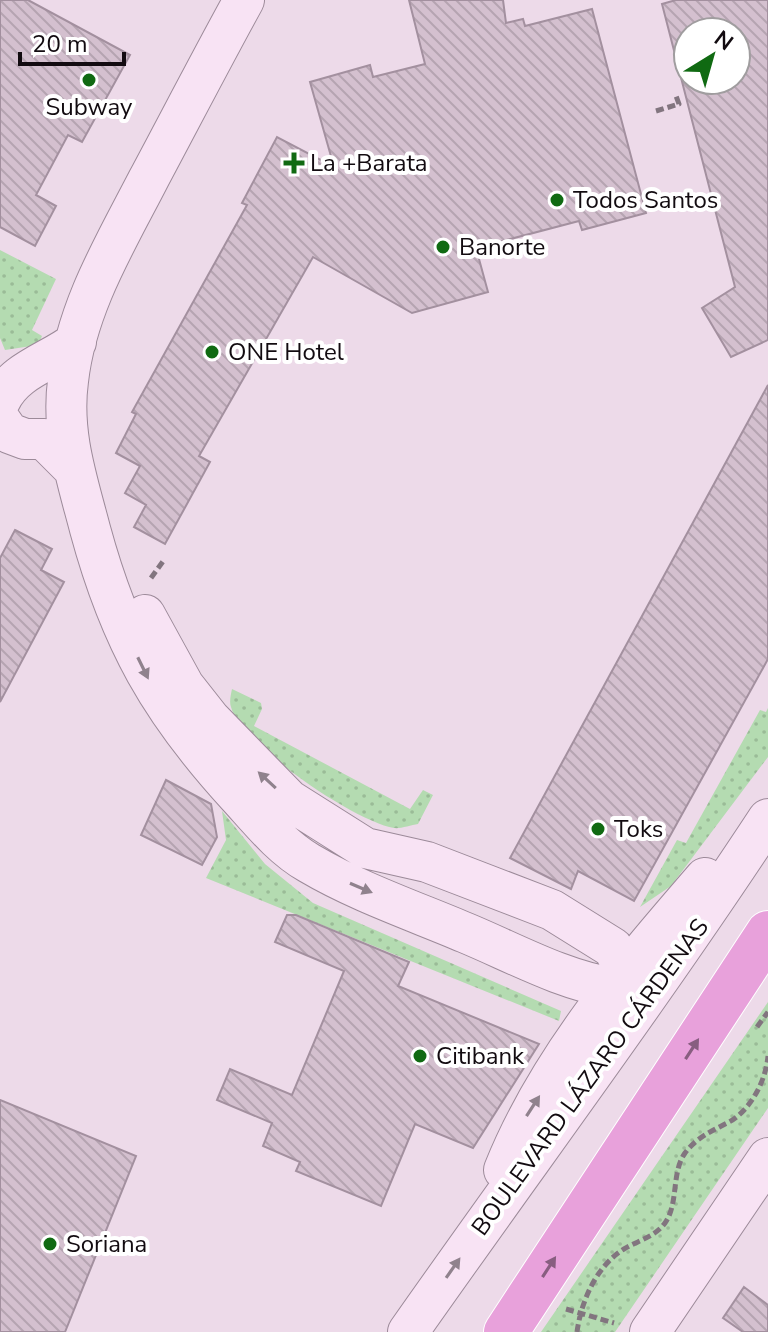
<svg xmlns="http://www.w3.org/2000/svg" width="768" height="1332" viewBox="0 0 768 1332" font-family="'Nunito Sans',sans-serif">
	<defs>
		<pattern id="park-dots" width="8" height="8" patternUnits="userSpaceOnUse" patternTransform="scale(2)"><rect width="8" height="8" fill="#b4dbb1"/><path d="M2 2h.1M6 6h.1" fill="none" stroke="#9abb97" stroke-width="1.8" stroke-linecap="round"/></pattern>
		<pattern id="building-back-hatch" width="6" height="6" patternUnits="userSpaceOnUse" patternTransform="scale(2)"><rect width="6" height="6" fill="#d4c0cf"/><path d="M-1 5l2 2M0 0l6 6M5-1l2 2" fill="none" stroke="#b5a4b1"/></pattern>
	</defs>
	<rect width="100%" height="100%" fill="#eddae9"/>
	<!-- park -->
	<path fill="url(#park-dots)" d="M0 250 56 279 32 330 42 336 38 345 5 350 0 338Z
		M232 689 261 703 262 709 254 726 410 809 423 790 433 795 418 824C411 825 400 829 394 828 356 822 241 745 231 707 229 702 231 694 232 689Z
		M768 708V757L671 886 640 907 677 840 686 843 760 710 766 712Z
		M222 811 265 864 313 903 561 1011 559 1021 206 878 226 840Z
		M768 1002V1108L615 1332H541Z"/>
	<!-- building -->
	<path fill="url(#building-back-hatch)" stroke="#a3909f" stroke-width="2" fill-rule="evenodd" d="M0 0H28L130 55 82 142 68 135 36 195 56 206 35 246 0 227Z
		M409 0H503L506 23 523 19 525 26 592 9 646 213 582 230 579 221 476 248 488 292 412 313 313 257 199 456 210 462 165 544 134 527 146 505 125 493 140 466 116 453 136 414 132 412 247 205 242 203 277 137 334 167 310 82 370 65 373 77 425 64Z
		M676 0H768V340L731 357 702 308 735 287 662 4ZM688 32H736V80H688Z
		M768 385V659L634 901 578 871 571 889 510 858Z
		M15 530 52 549 41 570 64 582 0 702V558Z
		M166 780 211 804 217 837 202 865 141 835Z
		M287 915H296L409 962 398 986 539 1044 473 1148 415 1124 381 1206 296 1171 300 1162 263 1146 272 1123 217 1100 230 1069 292 1095 344 971 275 942Z
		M0 1100 136 1156 65 1332H0Z
		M744 1287 768 1305V1332H743L723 1318Z"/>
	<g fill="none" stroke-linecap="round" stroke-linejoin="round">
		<defs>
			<path id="secondary" d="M244 0C211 60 180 120 148 180 115 244 76 308 68 381 61 433 77 479 90 529 120 640 160 711 238 796 260 820 281 847 309 863 358 892 414 911 466 933 514 953 562 980 613 988
				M0 401C14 370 50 362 76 342
				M0 420 9 433 25 439H44L74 469
				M145 615 184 686 210 719 289 800 365 848 427 862 552 910 613 948 625 970
				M504 1170C548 1060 628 967 705 878
				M408 1332C528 1161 653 994 768 819
				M650 1332 768 1158"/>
			<path id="highway" d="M506 1332 768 933"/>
		</defs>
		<!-- secondary casing -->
		<use href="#secondary" stroke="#9c8a99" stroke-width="42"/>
		<!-- highway casing -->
		<use href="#highway" stroke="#fff" stroke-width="46"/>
		<!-- path -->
		<path stroke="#82757f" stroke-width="5" stroke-dasharray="8 4" stroke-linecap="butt" d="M656 111 679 104 675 93
			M151 578 164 560
			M757 1027 768 1012
			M566 1309 614 1323
			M577 1332C581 1302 596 1266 624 1249 637 1241 655 1237 665 1223 679 1203 671 1173 685 1153 697 1137 712 1131 729 1122 751 1110 766 1080 768 1056"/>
		<!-- secondary -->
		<use href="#secondary" stroke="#f8e3f4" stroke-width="40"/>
		<!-- highway -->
		<use href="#highway" stroke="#e8a1db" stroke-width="44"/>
	</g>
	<!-- one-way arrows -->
	<defs><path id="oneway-solid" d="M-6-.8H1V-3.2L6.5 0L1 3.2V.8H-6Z" transform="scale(2)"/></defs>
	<g fill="#90828d">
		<use href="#oneway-solid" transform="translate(143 668) rotate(64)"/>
		<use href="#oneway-solid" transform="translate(267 780) rotate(-137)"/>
		<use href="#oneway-solid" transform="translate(361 888) rotate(23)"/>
		<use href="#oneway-solid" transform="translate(533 1106) rotate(-57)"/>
		<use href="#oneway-solid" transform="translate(453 1268) rotate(-55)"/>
	</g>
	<g fill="#885e80">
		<use href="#oneway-solid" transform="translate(692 1049) rotate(-57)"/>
		<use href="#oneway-solid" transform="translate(549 1267) rotate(-57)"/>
	</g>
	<!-- markers -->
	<g fill="#106a12" stroke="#fff" stroke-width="3">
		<circle cx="89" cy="80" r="8"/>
		<path d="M290 151h8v8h8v8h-8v8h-8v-8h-8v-8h8z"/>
		<circle cx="557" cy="200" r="8"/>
		<circle cx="443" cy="247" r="8"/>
		<circle cx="212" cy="352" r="8"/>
		<circle cx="598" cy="829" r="8"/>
		<circle cx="420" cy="1056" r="8"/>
		<circle cx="50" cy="1244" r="8"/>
	</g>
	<g text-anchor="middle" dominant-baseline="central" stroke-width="8" stroke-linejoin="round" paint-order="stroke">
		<!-- poi labels -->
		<g font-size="24" fill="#120b10" stroke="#fff" text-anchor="start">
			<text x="89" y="107" text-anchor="middle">Subway</text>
			<text x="310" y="163">La +Barata</text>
			<text x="573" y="200">Todos Santos</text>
			<text x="459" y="247">Banorte</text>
			<text x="228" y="352">ONE Hotel</text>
			<text x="614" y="829">Toks</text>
			<text x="436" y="1056">Citibank</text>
			<text x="66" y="1244">Soriana</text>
		</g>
		<!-- street labels -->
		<g font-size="24" fill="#120b10" stroke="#fff">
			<text transform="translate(590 1077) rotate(-54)">BOULEVARD LÁZARO CÁRDENAS</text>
		</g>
	</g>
	<!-- north arrow -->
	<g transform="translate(712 56) rotate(37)"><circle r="38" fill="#ffffff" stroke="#a09d9f" stroke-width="2"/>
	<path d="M0-6L14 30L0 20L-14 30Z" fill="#106a12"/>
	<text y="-12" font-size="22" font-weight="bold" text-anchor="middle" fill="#120b10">N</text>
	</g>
	<!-- scale -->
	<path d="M20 52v12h104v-12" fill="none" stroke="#120b10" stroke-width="4"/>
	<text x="32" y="52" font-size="24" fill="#120b10" stroke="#ffffff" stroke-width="6" paint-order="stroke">20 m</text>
</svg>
